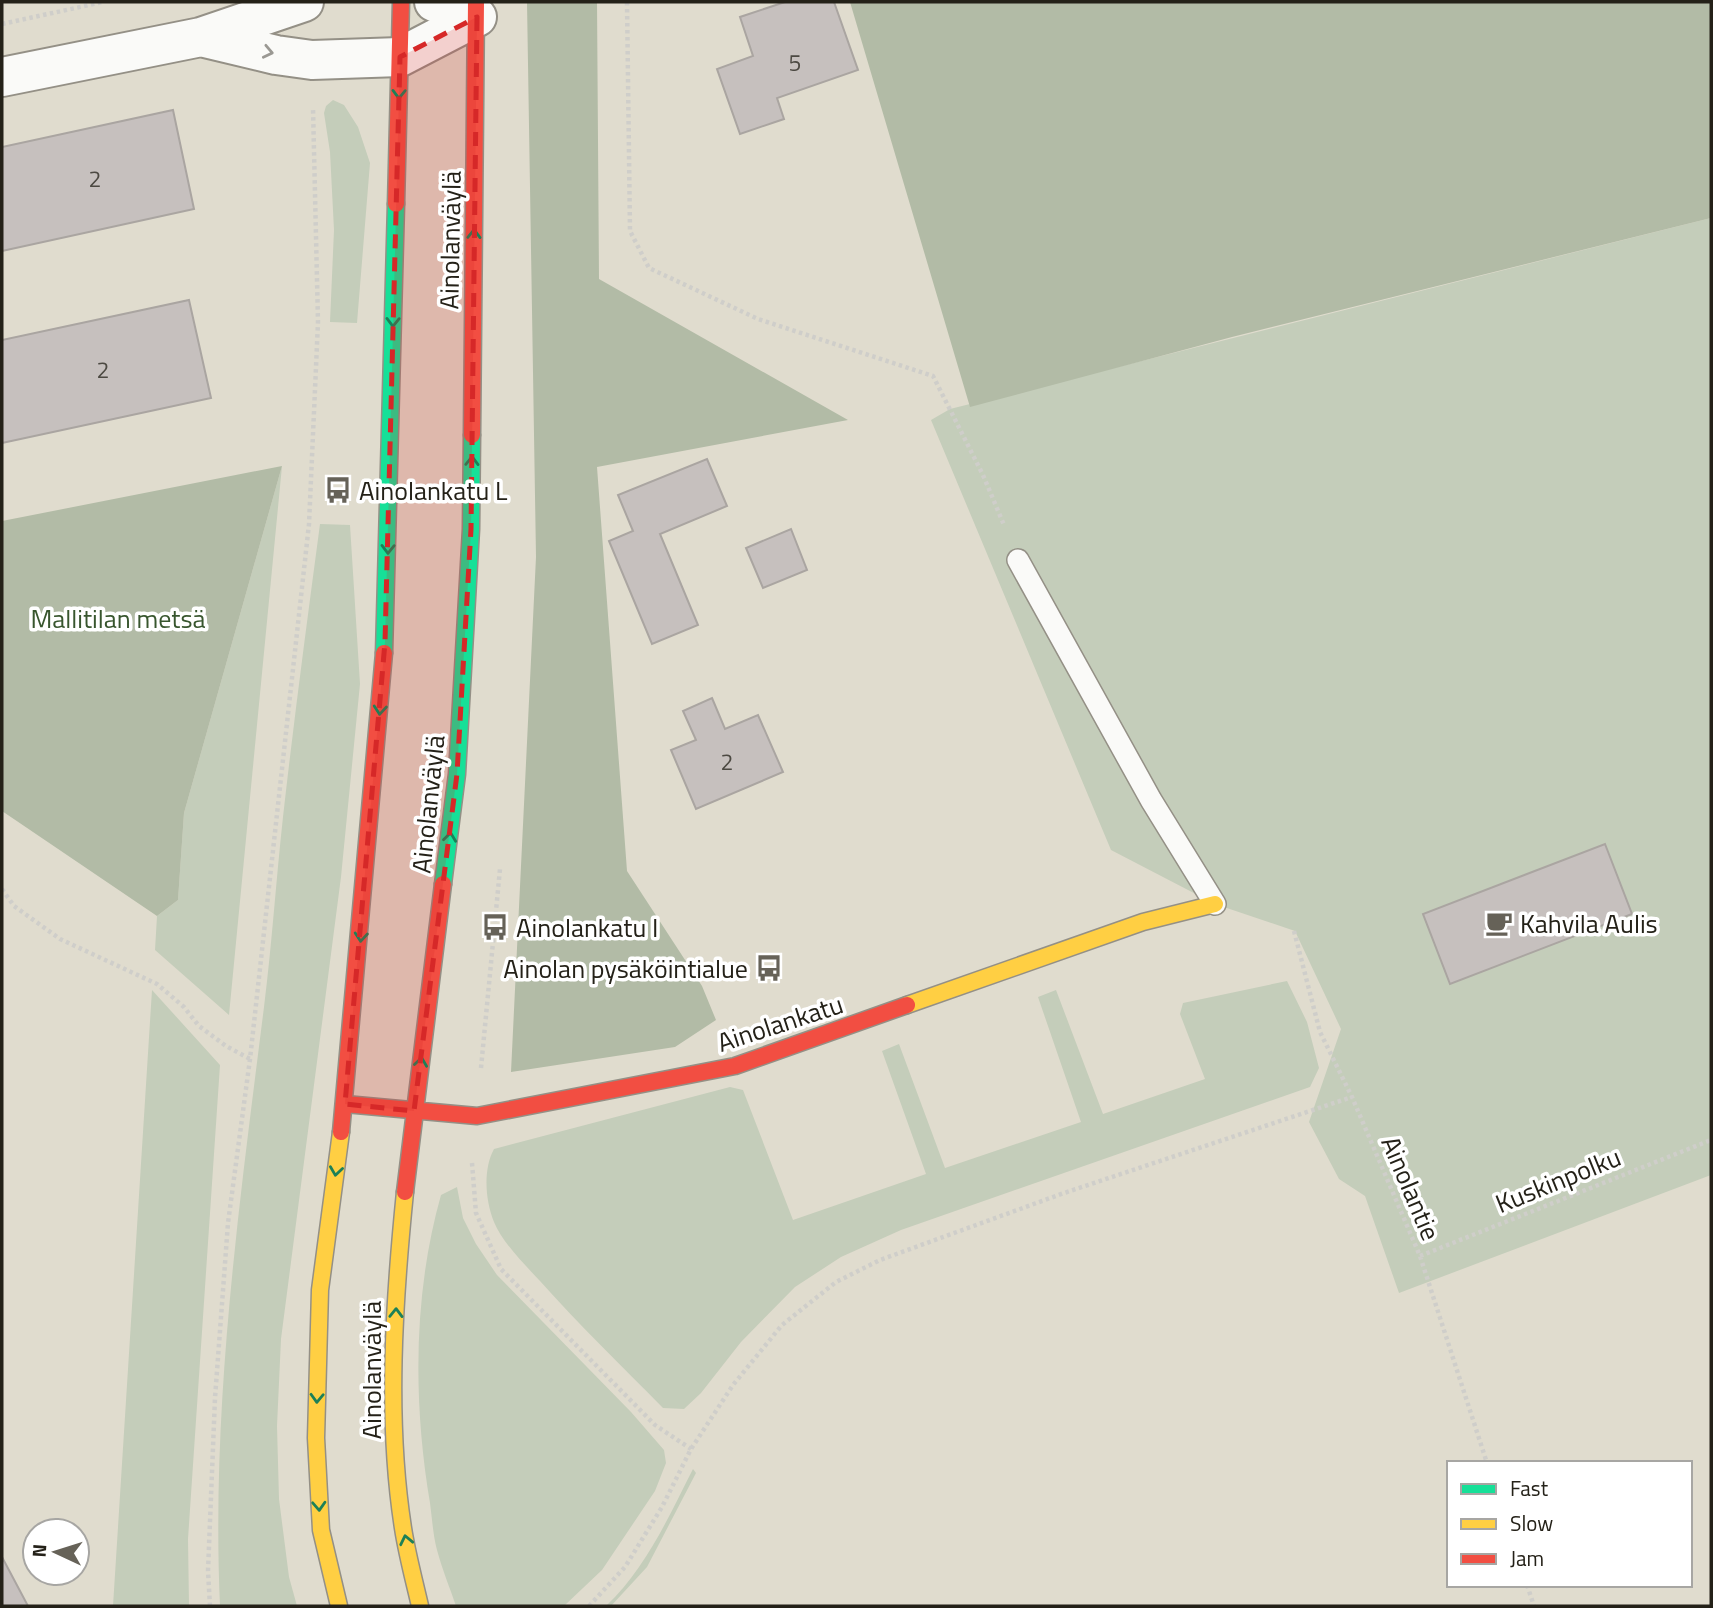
<svg xmlns="http://www.w3.org/2000/svg" width="1713" height="1608" viewBox="0 0 1713 1608" font-family="'Titillium Web',sans-serif">
	<rect width="100%" height="100%" fill="#e0dcce"/>
	<!-- green -->
	<path fill="#c4cdba" d="M333 100 344 105 358 127 370 163 357 323 330 322 334 230 330 152 324 113 326 106Z
		M1711 218V1175L1399 1293 1365 1196 1339 1179 1309 1122 1341 1029 1295 931 1215 904 1111 850 931 420 950 409Z
		M282 466 229 1015 155 950 157 916 178 900 184 813Z
		M320 524 350 525 360 684 341 877 281 1339 277 1426 279 1499 289 1577 297 1606H220C211 1406 239 1206 264 1007 272 944 276 880 283 817 294 719 307 622 320 524Z
		M1287 981 1307 1022 1319 1068 1310 1087 901 1230 841 1257 795 1287 741 1342 701 1393 684 1409 663 1408C622 1366 579 1325 540 1281 525 1265 502 1242 494 1222 485 1200 483 1169 494 1149L730 1087 743 1090 793 1220 926 1174 882 1051 899 1044 945 1168 1081 1122 1038 997 1056 990 1103 1114 1205 1079 1180 1014 1183 1003Z
		M152 990 220 1065 188 1539 189 1606H113Z
		M457 1187 463 1218 476 1244 497 1275 631 1412 664 1450 666 1463 655 1491 602 1570 564 1606H456C450 1588 442 1569 437 1550 433 1535 432 1518 430 1503 413 1402 413 1294 441 1195Z
		M693 1469 696 1473 647 1567 611 1606H606C646 1568 668 1518 693 1469Z"/>
	<!-- forest -->
	<path fill="#b2bba6" d="M527 2H597L599 279 848 420 597 467 627 871 702 986 716 1020 675 1047 511 1072 536 557Z
		M850 2H1711V218L1232 337 970 407Z
		M282 466 184 813 178 900 157 916 2 811V521Z"/>
	<!-- building -->
	<path fill="#c6c0be" stroke="#aaa5a1" stroke-width="2" d="M785 2H834L858 70 777 98 784 119 740 134 717 69 753 56 740 17Z
		M173 110 194 209 2 251V147Z
		M189 300 211 398 2 443V340Z
		M707 459 727 506 660 534 698 625 652 644 609 541 633 531 618 495Z
		M791 529 807 570 763 588 746 548Z
		M712 698 725 729 758 715 783 772 696 809 671 750 696 740 683 711Z
		M1605 844 1632 914 1450 984 1423 914Z
		M2 1557 28 1606H2Z"/>
	<g fill="none" stroke-linecap="round" stroke-linejoin="round">
		<defs>
			<path id="lane" d="M1018 560 1151 800 1215 904"/>
			<path id="street" d="M434 2 477 17
				M201 37 276 55 312 60 400 57 477 17
				M2 77 201 37 304 2"/>
			<path id="fast" d="M384 653 396 204
				M443 884 457 774 471 529 472 435"/>
			<path id="slow" d="M907 1005 1143 922 1215 904
				M405 1192C394 1301 386 1419 403 1528 407 1554 414 1580 420 1606
				M339 1606 321 1530 316 1438 320 1290 341 1132"/>
			<path id="jam" d="M396 204 401 2
				M472 435 476 2
				M345 1104 477 1116 735 1066 907 1005
				M341 1132 384 653
				M405 1192 443 884"/>
		</defs>
		<!-- lane casing -->
		<use href="#lane" stroke="#949086" stroke-width="24"/>
		<!-- street casing -->
		<use href="#street" stroke="#949086" stroke-width="42"/>
		<!-- fast casing -->
		<use href="#fast" stroke="#949086" stroke-width="19"/>
		<!-- slow casing -->
		<use href="#slow" stroke="#949086" stroke-width="19"/>
		<!-- jam casing -->
		<use href="#jam" stroke="#949086" stroke-width="19"/>
		<!-- path -->
		<path stroke="#cfceca" stroke-width="4.5" stroke-dasharray="3.5 3.5" stroke-linecap="butt" d="M627 2 630 231 649 268 758 319 933 376 983 475 1004 525
			M2 24 103 2
			M2 889 14 906 60 939 157 984 184 1007 199 1026 226 1046 250 1059
			M1294 931 1320 1032 1352 1097 1420 1256 1487 1463
			M481 1068 500 869
			M472 1163 476 1213 501 1269 655 1425 691 1449
			M1420 1256 1711 1140
			M1527 1585 1534 1606
			M210 1606 208 1571 215 1398 228 1223 250 1059 309 524 318 322 313 108
			M589 1606 625 1567 662 1507 691 1449 733 1385 782 1325 836 1282 880 1260 1064 1193 1352 1097"/>
		<!-- lane -->
		<use href="#lane" stroke="#fafaf8" stroke-width="21"/>
		<!-- street -->
		<use href="#street" stroke="#fafaf8" stroke-width="38"/>
		<!-- fast -->
		<use href="#fast" stroke="#16e098" stroke-width="16"/>
		<!-- slow -->
		<use href="#slow" stroke="#ffcf43" stroke-width="16"/>
		<!-- jam -->
		<use href="#jam" stroke="#f24e42" stroke-width="16"/>
	</g>
	<!-- one-way arrows -->
	<defs><path id="oneway-chevron" d="M-2-3.5L2.5 0L-2 3.5" fill="none" stroke-width="1.6" stroke-linecap="round" stroke-linejoin="round" transform="scale(1.75)"/></defs>
	<use stroke="#9a9893" href="#oneway-chevron" transform="translate(268 52) rotate(12)"/>
	<g stroke="#1d8058">
		<use href="#oneway-chevron" transform="translate(399 94) rotate(91)"/>
		<use href="#oneway-chevron" transform="translate(474 234) rotate(-89)"/>
		<use href="#oneway-chevron" transform="translate(393 322) rotate(91)"/>
		<use href="#oneway-chevron" transform="translate(472 461) rotate(-89)"/>
		<use href="#oneway-chevron" transform="translate(388 549) rotate(91)"/>
		<use href="#oneway-chevron" transform="translate(380 710) rotate(95)"/>
		<use href="#oneway-chevron" transform="translate(450 837) rotate(-83)"/>
		<use href="#oneway-chevron" transform="translate(361 937) rotate(95)"/>
		<use href="#oneway-chevron" transform="translate(421 1062) rotate(-82)"/>
		<use href="#oneway-chevron" transform="translate(336 1171) rotate(98)"/>
		<use href="#oneway-chevron" transform="translate(396 1313) rotate(-89)"/>
		<use href="#oneway-chevron" transform="translate(317 1398) rotate(92)"/>
		<use href="#oneway-chevron" transform="translate(319 1506) rotate(87)"/>
		<use href="#oneway-chevron" transform="translate(406 1540) rotate(-102)"/>
	</g>
	<!-- marked area -->
	<path fill="#d62828" fill-opacity="0.2" stroke="#d62828" stroke-width="5" stroke-dasharray="14 9" stroke-linejoin="round" d="M477 17 471 529 457 774 414 1111 345 1104 385 642 400 57Z"/>
	<!-- icons -->
	<defs>
		<symbol id="bus-bare" viewBox="-9 -9 18 18"><path d="M-5-6H5V4H4V6H2V4H-2V6H-4V4H-5ZM-3.5-4V0h7V-4ZM-3.5 1.2v1.5H-2V1.2ZM2 1.2v1.5H3.5V1.2Z" fill="#666258" stroke="#fff" stroke-width="2.5" paint-order="stroke"/></symbol>
		<symbol id="cafe-bare" viewBox="-9 -9 18 18"><path d="M-5.5-4.5H6V0H3Q3 3.5 0 3.5H-2.5Q-5.5 3.5-5.5 0ZM3-3.2v2h1.7v-2ZM-6 4.5H4V6H-6Z" fill="#666258" stroke="#fff" stroke-width="2.5" paint-order="stroke"/></symbol>
	</defs>
	<g fill-rule="evenodd">
		<use href="#bus-bare" x="319" y="471" width="38" height="38"/>
		<use href="#cafe-bare" x="1480" y="904" width="38" height="38"/>
		<use href="#bus-bare" x="476" y="908" width="38" height="38"/>
		<use href="#bus-bare" x="750" y="949" width="38" height="38"/>
	</g>
	<g text-anchor="middle" dominant-baseline="central" stroke-width="7" stroke-linejoin="round" paint-order="stroke">
		<!-- number labels -->
		<g font-size="23" fill="#4c4942">
			<text x="795" y="62">5</text>
			<text x="95" y="178">2</text>
			<text x="103" y="369">2</text>
			<text x="727" y="761">2</text>
		</g>
		<!-- street labels -->
		<g font-size="26" fill="#242118" stroke="#fff">
			<text transform="translate(450 240) rotate(-89)">Ainolanväylä</text>
			<text transform="translate(428 804) rotate(-84)">Ainolanväylä</text>
			<text transform="translate(780 1023) rotate(-18)">Ainolankatu</text>
			<text transform="translate(1558 1180) rotate(-22)">Kuskinpolku</text>
			<text transform="translate(1411 1188) rotate(67)">Ainolantie</text>
			<text transform="translate(371 1370) rotate(-90)">Ainolanväylä</text>
		</g>
		<!-- poi labels -->
		<g font-size="26" fill="#242118" stroke="#fff" text-anchor="start">
			<text x="359" y="490">Ainolankatu L</text>
			<text x="1520" y="923">Kahvila Aulis</text>
			<text x="516" y="927">Ainolankatu I</text>
			<text x="748" y="968" text-anchor="end">Ainolan pysäköintialue</text>
		</g>
		<!-- park labels -->
		<g font-size="26" fill="#38562e" stroke="#fff">
			<text x="118" y="618">Mallitilan metsä</text>
		</g>
	</g>
	<!-- border -->
	<rect width="1713" height="1608" fill="none" stroke="#242118" stroke-width="7"/>
	<!-- legend -->
	<rect x="1447" y="1461" width="245" height="126" fill="#ffffff" stroke="#a7a6a3" stroke-width="2"/>
	<rect x="1461" y="1484" width="35" height="10" fill="#16e098" stroke="#a7a6a3" stroke-width="2"/>
	<text x="1510" y="1496" font-size="21" fill="#242118">Fast</text>
	<rect x="1461" y="1519" width="35" height="10" fill="#ffcf43" stroke="#a7a6a3" stroke-width="2"/>
	<text x="1510" y="1531" font-size="21" fill="#242118">Slow</text>
	<rect x="1461" y="1554" width="35" height="10" fill="#f24e42" stroke="#a7a6a3" stroke-width="2"/>
	<text x="1510" y="1566" font-size="21" fill="#242118">Jam</text>
	<!-- north arrow -->
	<g transform="translate(56 1552) rotate(274)"><circle r="33" fill="#ffffff" stroke="#a7a6a3" stroke-width="2"/>
	<path d="M0-5L12 26L0 18L-12 26Z" fill="#666258"/>
	<text y="-10" font-size="19" font-weight="bold" text-anchor="middle" fill="#242118">N</text>
	</g>
</svg>
